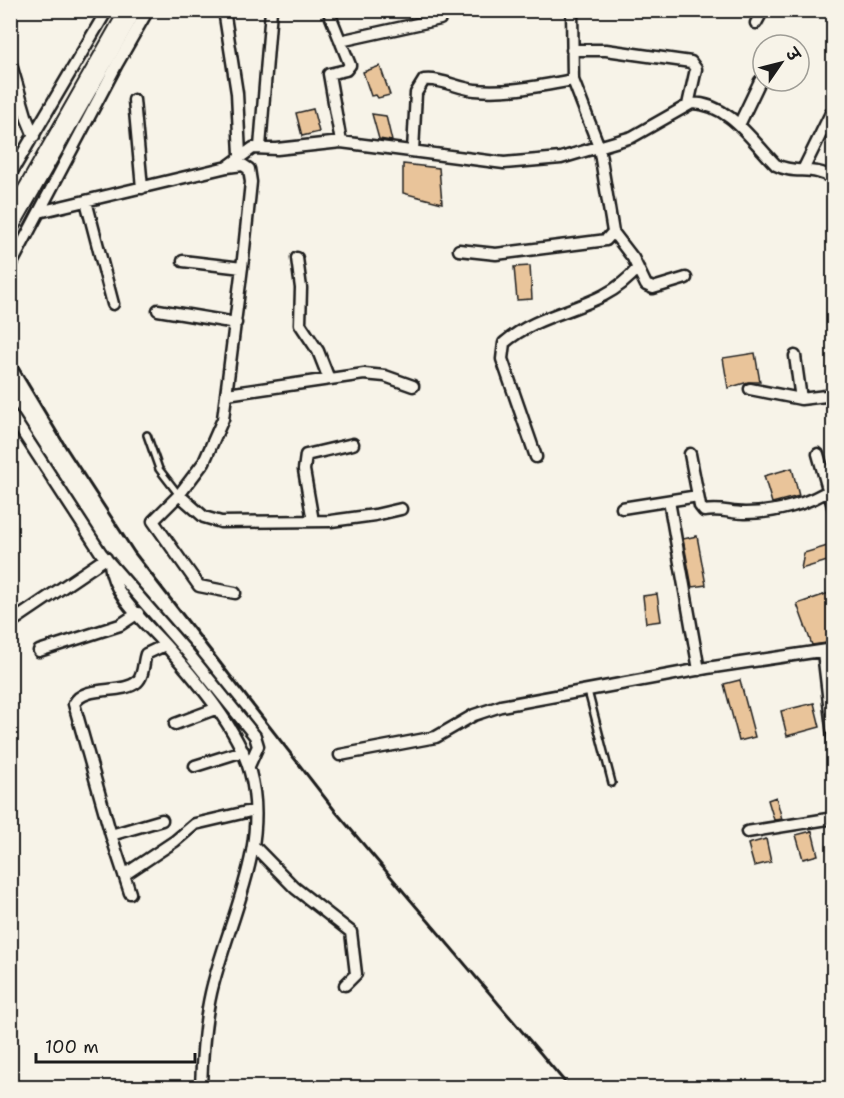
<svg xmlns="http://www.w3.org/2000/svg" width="844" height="1098" viewBox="0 0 844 1098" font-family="'Shantell Sans','Playpen Sans Deva',sans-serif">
	<rect width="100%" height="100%" fill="#f7f3e8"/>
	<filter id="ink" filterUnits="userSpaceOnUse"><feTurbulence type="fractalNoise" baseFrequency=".0167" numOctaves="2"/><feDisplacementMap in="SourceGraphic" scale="12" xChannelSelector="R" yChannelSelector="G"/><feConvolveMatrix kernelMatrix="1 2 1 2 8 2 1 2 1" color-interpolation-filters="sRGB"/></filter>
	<g filter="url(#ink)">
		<!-- building -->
		<path fill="#e9c49a" stroke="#1c1c1c" stroke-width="1.5" d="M380 66 390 95 378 98 376 95 371 96 363 72Z
			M313 109 319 132 302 136 296 113Z
			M372 114 386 116 392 141 379 139Z
			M403 164 439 168 442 203 403 193Z
			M530 266 532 299 517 300 514 267Z
			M755 353 760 382H748L728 388 723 358Z
			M792 468 799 496 772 503 764 476Z
			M697 536 706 585 692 587 683 539Z
			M834 544V559L801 569 804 553Z
			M829 593 834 606V642L812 645 797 604Z
			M657 594 661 621 646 623 643 596Z
			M740 680 755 737 739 741 724 684Z
			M814 703 820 727 787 736 781 711Z
			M776 797 782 819 774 820 768 800Z
			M812 831 818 855 803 859 796 835Z
			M766 839 771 862 754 866 748 844Z"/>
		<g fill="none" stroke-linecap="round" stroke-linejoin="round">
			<defs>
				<path id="lane" d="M147 435 159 469 179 495
					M588 691 612 783"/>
				<path id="street" d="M224 10 237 93 240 155
					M328 10 350 65 346 70 329 74 341 142
					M756 23 763 10
					M340 41 440 19
					M572 50H606L691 62 696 69 688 105
					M10 61 27 119 34 136
					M134 100 142 188
					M739 125 760 81
					M260 147 271 10
					M413 151 416 93 424 80C441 78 457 88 475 90 508 93 540 86 573 80
					M227 167 253 148 277 149 341 142 504 163 561 158 632 137 692 103C730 104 752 141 776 165 795 175 813 165 834 179
					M803 170 831 113
					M10 175 107 10
					M86 201 113 304
					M39 212 227 167 243 165 249 169 251 182 243 259 223 419 204 462 179 495 153 521 199 586 235 593
					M613 232 633 258 646 285 653 288 686 278
					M459 250 496 254 599 241 606 240 613 232 599 147 573 80 572 10
					M297 258 301 288 300 324 318 351 329 379
					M183 261 242 268
					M10 267 117 64 148 10
					M158 310 236 323
					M795 356 801 399
					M750 389 801 399 834 395
					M227 394 364 374 385 376 413 386
					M10 413 101 553 188 653 255 736 258 746 249 766
					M690 454 700 506 704 511C722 508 729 513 745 513 774 513 810 504 834 487
					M818 454 834 510
					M536 457 502 359 504 343C547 306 600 313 638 268
					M179 495 204 517 221 522 331 521 375 515 401 509
					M669 501 699 670
					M622 508 698 496
					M313 521 304 470 306 455 353 444
					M110 564C112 596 148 625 168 648 197 681 239 730 250 772 271 847 227 922 211 993 204 1024 202 1056 201 1088
					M10 623 106 558
					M39 651 120 625 138 613
					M823 652 834 745
					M175 724 215 709
					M340 755 436 737 474 715 501 706 707 668 834 649
					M195 766 243 751
					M747 832 834 818
					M111 835 162 820
					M253 845 295 888 351 932 356 974 345 985
					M124 875 175 841 195 824 255 810
					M130 893 111 835 74 704C84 684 121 695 137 682 144 676 143 662 146 654L165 645"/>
				<path id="highway" d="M10 223 131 10"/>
			</defs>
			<!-- lane casing -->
			<use href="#lane" stroke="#1c1c1c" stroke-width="10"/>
			<!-- street casing -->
			<use href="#street" stroke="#1c1c1c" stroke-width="15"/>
			<!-- highway casing -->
			<use href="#highway" stroke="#1c1c1c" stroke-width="24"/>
			<!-- lane -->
			<use href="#lane" stroke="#f7f3e8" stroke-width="5"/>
			<!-- street -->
			<use href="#street" stroke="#f7f3e8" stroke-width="10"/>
			<!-- highway -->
			<use href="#highway" stroke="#f7f3e8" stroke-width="20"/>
			<!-- rail -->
			<path stroke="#1c1c1c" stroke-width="3" d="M10 354 67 449 134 552 336 812 570 1088"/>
		</g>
	</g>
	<!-- margin -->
	<rect width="844" height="1098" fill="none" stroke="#f7f3e8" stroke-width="36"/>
	<rect x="18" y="18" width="808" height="1062" fill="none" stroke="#1c1c1c" stroke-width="2" filter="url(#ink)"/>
	<!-- north arrow -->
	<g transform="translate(781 63) rotate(55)"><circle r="28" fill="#f7f3e8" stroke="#9f9d96" stroke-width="1.5"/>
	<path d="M0-4.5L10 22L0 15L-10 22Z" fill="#1c1c1c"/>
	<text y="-9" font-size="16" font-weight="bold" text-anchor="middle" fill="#1c1c1c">उ</text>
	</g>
	<!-- scale -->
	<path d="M36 1053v9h159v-9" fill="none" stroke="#1c1c1c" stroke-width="3"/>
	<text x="45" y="1053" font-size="18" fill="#1c1c1c" stroke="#f7f3e8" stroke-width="4.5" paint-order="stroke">100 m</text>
</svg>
